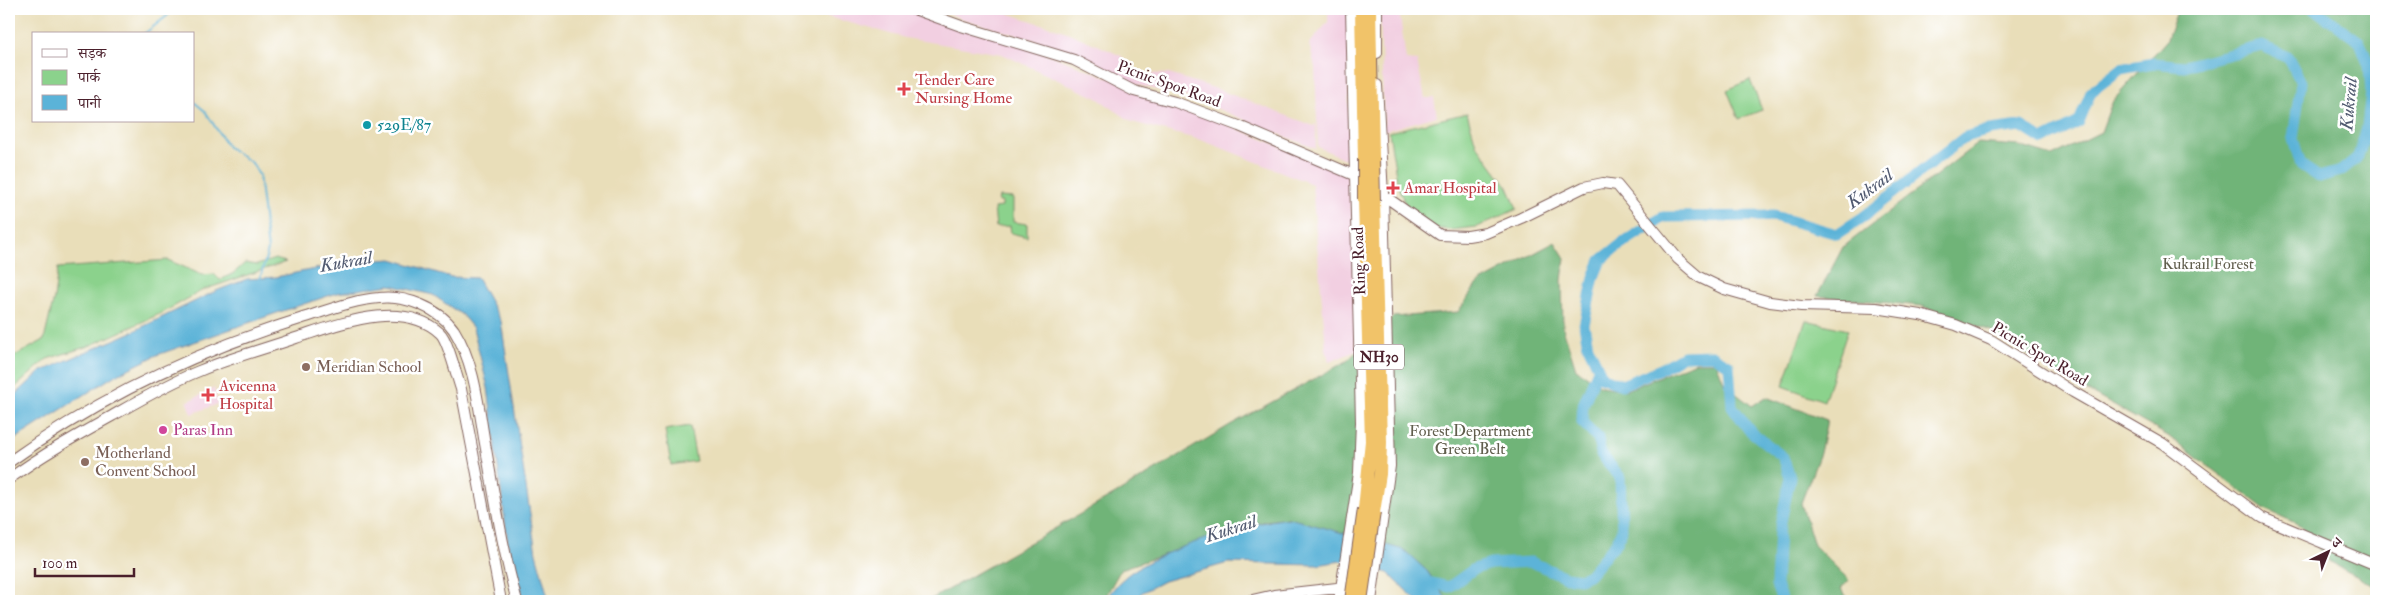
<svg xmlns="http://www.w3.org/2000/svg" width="2385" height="610" viewBox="0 0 2385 610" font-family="'IM FELL Double Pica','Noto Serif Devanagari',serif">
	<rect width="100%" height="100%" fill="#fff"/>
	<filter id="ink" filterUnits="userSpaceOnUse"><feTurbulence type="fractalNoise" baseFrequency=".02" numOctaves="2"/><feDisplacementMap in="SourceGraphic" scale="10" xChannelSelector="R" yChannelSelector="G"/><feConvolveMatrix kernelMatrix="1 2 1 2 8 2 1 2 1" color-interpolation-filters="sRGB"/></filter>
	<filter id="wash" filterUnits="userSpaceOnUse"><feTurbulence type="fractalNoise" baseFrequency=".0096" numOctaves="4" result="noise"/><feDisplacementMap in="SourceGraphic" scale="20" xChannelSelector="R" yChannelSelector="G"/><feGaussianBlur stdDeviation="1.12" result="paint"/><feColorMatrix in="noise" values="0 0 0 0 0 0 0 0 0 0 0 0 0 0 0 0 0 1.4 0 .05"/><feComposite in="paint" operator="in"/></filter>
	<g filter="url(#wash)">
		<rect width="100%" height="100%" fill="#e9deb9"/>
		<!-- built -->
		<path fill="#f2cfe1" d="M799 9H910L1026 46 1175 103 1347 174 1355 236 1356 351 1329 362 1326 349 1312 184 1204 141 1132 122 1097 98 1002 54 905 38Z
			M938 9H994L1064 31 1104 48 1121 56 1141 73 1169 74 1214 88 1314 126 1316 123V149L1191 98 1137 85 1077 53 962 19Z
			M1328 9H1348L1349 161 1318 147 1315 67 1309 44 1328 22Z
			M1380 9H1399L1406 60 1417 61 1425 98H1434L1437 116 1384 131Z
			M214 388 218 404 191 414 187 402Z"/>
		<!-- green -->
		<path fill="#8bd28c" stroke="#6a785c" d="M1750 80 1762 110 1739 119 1727 90Z
			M1467 113 1476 144 1508 187 1517 209 1477 227 1451 230 1434 228 1407 208 1398 187 1389 132Z
			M999 197 1013 198V222L1027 224V237L1011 233 1010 226 996 227 994 208 1002 207V202H998Z
			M275 259 286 262 203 290 164 312 89 346 47 359 9 393V359L44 340 54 298 58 268 168 260 202 275 214 274 220 280 234 273 245 263 257 265Z
			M1806 320 1848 330 1824 401 1783 386Z
			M690 426 696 461 671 465 665 430Z"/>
		<!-- forest -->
		<path fill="#70b478" stroke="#5d6a52" d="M2178 9H2376V587L2330 562 2302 526 2265 509 2168 436 2059 375 1991 331 1922 306 1817 296 1843 247 1978 143 2019 146 2052 156 2101 132 2112 102 2166 41Z
			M1555 242 1565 258 1562 280 1563 328 1576 369 1601 386 1626 390 1696 362H1716L1725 385 1752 406 1766 397 1827 420 1820 453 1801 503 1814 545 1849 580 1841 589 1850 601H1448L1427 571 1289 518 1265 521 1121 569 1103 601H928L1117 493 1230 425 1347 361 1393 317 1458 312 1477 284Z"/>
		<!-- water -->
		<path fill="#5bb3d8" stroke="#526982" d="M392 259 451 277 477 278 501 321 536 553 549 601H521L509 553 488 388 473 328 462 315 433 295 390 285 337 293 274 314 157 355 114 376 9 443V401L40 372 132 332 216 291 247 279 276 277 349 262Z
			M1289 518 1404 550 1427 571 1448 601H1417L1388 573 1341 561 1317 565 1228 563 1164 581 1141 593 1137 601H1104C1110 594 1116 584 1124 578 1152 552 1250 522 1289 518Z"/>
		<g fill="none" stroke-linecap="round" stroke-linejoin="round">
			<!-- stream -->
			<path stroke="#5bb3d8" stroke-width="2" d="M144 34 167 16 173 9
				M194 102 205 111 228 147 252 163 259 175 268 250 260 279"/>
			<!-- river -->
			<path stroke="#5bb3d8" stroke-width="11" d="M1424 581 1449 587 1474 569 1491 564 1531 562 1566 577 1580 579 1589 575 1617 542 1622 529 1620 477 1601 454 1598 438 1582 422 1583 405 1598 370
				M1782 601 1776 585 1779 532 1790 477 1783 457 1749 430 1732 406 1729 365 1712 355 1683 356 1663 368 1622 385 1603 378 1588 346 1584 325 1594 277 1601 260 1624 242 1663 217 1774 216 1837 234 1863 217 1965 137 1990 130 2021 126 2043 140 2079 122 2091 92 2121 69 2153 63 2184 66 2262 46 2288 57 2301 82 2293 139 2301 165 2319 177 2341 171 2358 157 2367 128 2371 92 2369 65 2360 42 2314 9"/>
		</g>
	</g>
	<g filter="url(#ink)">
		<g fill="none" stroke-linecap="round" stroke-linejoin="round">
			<defs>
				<path id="tertiary" d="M914 9 961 26 1074 60 1134 91 1175 102 1239 126 1356 176 1440 235 1468 236 1486 233 1521 218 1584 187 1603 183 1617 185 1678 259 1699 277 1724 289 1770 302 1801 306 1876 308 1920 315 1956 325 1991 340 2073 392 2162 443 2263 518 2376 565
					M1377 53V9
					M9 462C97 399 197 351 300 319 326 311 352 300 379 298 405 295 439 308 454 330 474 362 478 402 484 438 494 492 502 548 517 601
					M9 479C42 455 76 436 112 416 140 400 169 383 199 371 230 358 264 349 296 338 337 325 402 298 440 333 448 340 457 378 461 389L501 601
					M1248 601 1274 595 1346 587
					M1339 601 1359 473 1361 422 1351 9
					M1371 601 1390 466 1383 195 1377 85"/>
				<path id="trunk" d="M1361 9 1364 159
					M1370 9 1373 158
					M1364 199 1371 441 1364 509
					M1374 201 1381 442 1380 474 1374 512"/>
			</defs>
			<!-- tertiary casing -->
			<use href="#tertiary" stroke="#82625d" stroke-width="12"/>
			<!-- trunk casing -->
			<use href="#trunk" stroke="#82625d" stroke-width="14"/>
			<!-- tertiary -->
			<use href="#tertiary" stroke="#fff" stroke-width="10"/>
			<!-- trunk -->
			<use href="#trunk" stroke="#f1c369" stroke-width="12"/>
			<defs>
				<path id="trunk-bridge" d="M1373 158 1374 201
					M1364 159V199
					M1351 601 1364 509
					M1361 601 1374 512"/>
			</defs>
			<!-- trunk-bridge casing -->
			<use href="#trunk-bridge" stroke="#82625d" stroke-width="14" stroke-linecap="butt"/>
			<!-- trunk-bridge -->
			<use href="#trunk-bridge" stroke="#f1c369" stroke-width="12"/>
		</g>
	</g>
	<!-- markers -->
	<g fill="#e0444e" stroke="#fff" stroke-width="2">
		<path d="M901.5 81.5h5v5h5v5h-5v5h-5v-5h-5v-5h5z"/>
		<path d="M1390.5 180.5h5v5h5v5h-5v5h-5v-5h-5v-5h5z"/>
		<path d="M205.5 387.5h5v5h5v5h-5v5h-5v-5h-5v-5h5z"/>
	</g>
	<circle fill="#0f9aa8" stroke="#fff" stroke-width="2" cx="367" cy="125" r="5"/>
	<g fill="#8d6e63" stroke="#fff" stroke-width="2">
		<circle cx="306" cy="367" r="5"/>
		<circle cx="85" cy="462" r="5"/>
	</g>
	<circle fill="#d1479c" stroke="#fff" stroke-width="2" cx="163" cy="430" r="5"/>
	<g text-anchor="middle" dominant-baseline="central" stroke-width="5" stroke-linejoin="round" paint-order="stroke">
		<!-- shield labels -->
		<rect fill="#fff" stroke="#80626b" stroke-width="1" x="1354" y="344.5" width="50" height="25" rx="4"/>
		<g font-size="15" font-weight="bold" fill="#4a1f2b">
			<text x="1379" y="357">NH30</text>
		</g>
		<!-- health labels -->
		<g font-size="16" fill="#be3a42" stroke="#fff" text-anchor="start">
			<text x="915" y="80">Tender Care<tspan x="915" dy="18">Nursing Home</tspan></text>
			<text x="1404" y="188">Amar Hospital</text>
			<text x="219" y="386">Avicenna<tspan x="219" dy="18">Hospital</tspan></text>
		</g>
		<!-- street labels -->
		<g font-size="16" fill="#4a1f2b" stroke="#fff">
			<text transform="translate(1169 84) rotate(20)">Picnic Spot Road</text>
			<text transform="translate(1359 261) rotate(-92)">Ring Road</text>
			<text transform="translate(2040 354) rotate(31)">Picnic Spot Road</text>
		</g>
		<!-- culture labels -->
		<g font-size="16" fill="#0d838f" stroke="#fff" text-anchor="start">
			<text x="377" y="125">529E/87</text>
		</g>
		<!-- park labels -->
		<g font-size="16" fill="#615e4d" stroke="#fff">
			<text x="2208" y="264">Kukrail Forest</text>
			<text x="1470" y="431">Forest Department<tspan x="1470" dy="18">Green Belt</tspan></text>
		</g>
		<!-- education labels -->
		<g font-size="16" fill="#785e54" stroke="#fff" text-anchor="start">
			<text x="316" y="367">Meridian School</text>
			<text x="95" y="453">Motherland<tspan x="95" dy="18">Convent School</tspan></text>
		</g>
		<!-- hotel labels -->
		<g font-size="16" fill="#b23c85" stroke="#fff" text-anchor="start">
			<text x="173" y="430">Paras Inn</text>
		</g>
		<!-- water labels -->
		<g font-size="18" font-style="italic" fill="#515a70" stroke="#fff">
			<text transform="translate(2349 104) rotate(-85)">Kukrail</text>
			<text transform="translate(1870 189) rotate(-37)">Kukrail</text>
			<text transform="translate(346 262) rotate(-10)">Kukrail</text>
			<text transform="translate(1231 529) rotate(-18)">Kukrail</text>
		</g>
	</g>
	<!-- margin -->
	<rect width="2385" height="610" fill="none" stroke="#fff" stroke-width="30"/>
	<!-- legend -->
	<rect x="32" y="32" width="162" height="90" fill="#ffffff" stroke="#b7a5aa"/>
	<rect x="42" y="49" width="25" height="8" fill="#ffffff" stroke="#b7a5aa"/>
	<text x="78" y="58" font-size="15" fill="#4a1f2b">सड़क</text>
	<rect x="42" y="70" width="25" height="15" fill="#8bd28c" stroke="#b7a5aa"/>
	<text x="78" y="82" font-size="15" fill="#4a1f2b">पार्क</text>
	<rect x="42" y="95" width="25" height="15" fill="#5bb3d8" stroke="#b7a5aa"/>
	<text x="78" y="108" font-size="15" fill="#4a1f2b">पानी</text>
	<!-- north arrow -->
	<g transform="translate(2328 552) rotate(43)" stroke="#ffffff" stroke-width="4" paint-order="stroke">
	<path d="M0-4L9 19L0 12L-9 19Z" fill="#4a1f2b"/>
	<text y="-8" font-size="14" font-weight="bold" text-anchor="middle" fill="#4a1f2b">उ</text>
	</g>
	<!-- scale -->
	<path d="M35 568v8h99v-8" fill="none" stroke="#4a1f2b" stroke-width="2.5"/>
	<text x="42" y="568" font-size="15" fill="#4a1f2b" stroke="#ffffff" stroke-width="4" paint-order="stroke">100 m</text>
</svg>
